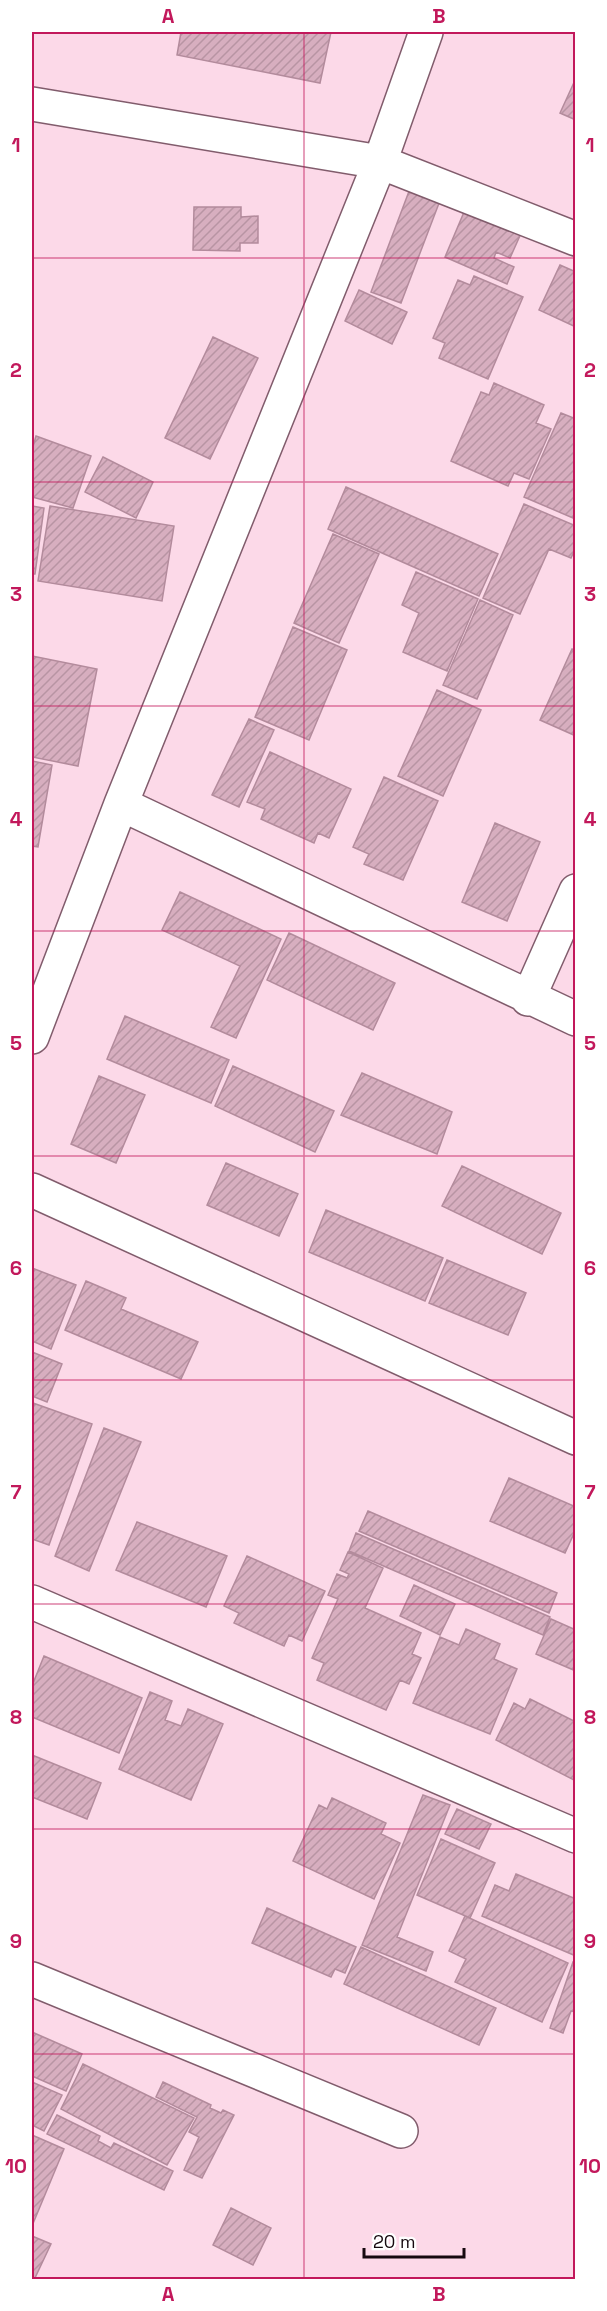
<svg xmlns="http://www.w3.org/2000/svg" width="607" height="2311" viewBox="0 0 607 2311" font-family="'Space Grotesk',sans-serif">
	<defs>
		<pattern id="building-hatch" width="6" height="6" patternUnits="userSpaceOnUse" patternTransform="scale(1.5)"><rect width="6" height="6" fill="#d7aebf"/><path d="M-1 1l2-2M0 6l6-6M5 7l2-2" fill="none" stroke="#b894a3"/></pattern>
	</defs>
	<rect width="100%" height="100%" fill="#fcd9e8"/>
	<!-- building -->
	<path fill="url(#building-hatch)" stroke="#b38b9c" stroke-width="1.5" d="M181 32H331L320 83 177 55Z
		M576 78V120L560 113Z
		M411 186 441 198 401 303 371 292Z
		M467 205 523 229 510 258 496 252 494 258 514 267 507 284 445 257Z
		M194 207H241V217L258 216V243H240V251L193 250Z
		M560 265 576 272V327L539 310Z
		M474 276 523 297 488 379 439 358 445 343 433 338 458 280 470 285Z
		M359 290 407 312 392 344 345 321Z
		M213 337 258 358 210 459 165 438Z
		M494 383 544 405 536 423 551 429 529 479 514 473 508 486 451 461 481 392 489 395Z
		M561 413 576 419V512L573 518 524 497Z
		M36 436 91 456 73 508 32 497V450Z
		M103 457 153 482 136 518 85 492Z
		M346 487 498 554 479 596 328 529Z
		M524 504 576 526V547L571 558 549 549 520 614 483 598Z
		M32 506 44 508 35 574H32Z
		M50 506 174 526 162 601 38 581Z
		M333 534 379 554 339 643 294 623Z
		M416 572 478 599 447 671 403 652 419 613 402 605Z
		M480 600 513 615 477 699 443 685Z
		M293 627 347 650 309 740 255 717Z
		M572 649 576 651V736L540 720Z
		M32 656 97 669 78 766 32 757Z
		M437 690 481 710 443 796 398 776Z
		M249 719 274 730 239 807 212 795Z
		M270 752 351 789 329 838 318 833 314 843 261 819 265 809 247 802Z
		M32 761 52 765 38 847 32 846Z
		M384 777 438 801 403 880 364 864 369 854 353 847Z
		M495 823 540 842 507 921 462 902Z
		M180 892 281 939 236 1038 211 1027 240 966 162 930Z
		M289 933 395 983 373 1030 267 980Z
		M125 1016 229 1060 211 1103 107 1059Z
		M233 1066 334 1111 315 1152 215 1106Z
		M362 1073 452 1112 437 1154 341 1115Z
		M99 1076 145 1095 116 1163 71 1144Z
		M226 1163 298 1194 279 1236 207 1205Z
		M462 1166 561 1213 542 1254 442 1206Z
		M326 1210 443 1258 425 1301 309 1252Z
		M447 1260 526 1293 508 1335 429 1303Z
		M32 1268 76 1285 51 1349 32 1341Z
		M86 1281 126 1298 121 1309 198 1342 181 1379 65 1330Z
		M32 1352 62 1364 47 1402 32 1396Z
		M33 1403 92 1424 49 1545 32 1539Z
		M104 1428 141 1442 89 1571 55 1556Z
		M509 1478 576 1507V1529L565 1553 490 1521Z
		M368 1511 557 1593 549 1613 359 1531Z
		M137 1522 227 1556 206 1607 116 1570Z
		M356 1533 550 1617 543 1635 349 1551Z
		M348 1552 383 1568 365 1608 421 1633 412 1654 421 1658 409 1684 400 1680 386 1710 317 1680 324 1663 312 1658 338 1599 328 1595 337 1574 347 1578 349 1574 340 1570Z
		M247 1556 325 1591 302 1641 289 1635 284 1646 234 1623 239 1613 224 1606Z
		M414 1585 455 1604 440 1635 400 1616Z
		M551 1619 576 1630V1671L536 1654Z
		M466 1629 500 1644 494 1659 517 1669 490 1734 413 1703 440 1637 459 1645Z
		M44 1656 142 1698 119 1753 32 1717V1686Z
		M150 1692 172 1701 165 1720 181 1726 188 1709 223 1724 191 1800 119 1769Z
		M530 1699 576 1722V1781L496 1740 514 1703 525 1709Z
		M32 1755 101 1783 87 1819 32 1797Z
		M423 1795 450 1805 397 1937 433 1952 426 1971 362 1945Z
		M332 1798 386 1823 381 1834 400 1843 374 1899 293 1861 319 1805 327 1809Z
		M457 1809 491 1824 479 1849 445 1834Z
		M441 1839 495 1863 470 1918 417 1895Z
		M516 1874 576 1899V1956L482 1916 495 1885 509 1891Z
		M267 1908 356 1947 345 1973 335 1969 331 1977 252 1943Z
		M465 1916 568 1963 542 2022 455 1982 466 1959 449 1951Z
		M361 1947 496 2008 479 2045 344 1984Z
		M573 1962 576 1963V2012L571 2011 563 2033 550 2028Z
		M32 2032 82 2054 66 2091 32 2076Z
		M83 2064 194 2118 167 2165 61 2109Z
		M32 2082 62 2095 44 2131 32 2125Z
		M163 2082 211 2105 210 2108 221 2113 223 2110 234 2115 202 2178 184 2170 199 2137 189 2132 197 2117 156 2097Z
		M57 2115 100 2136 98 2141 111 2148 114 2143 173 2171 164 2190 47 2134Z
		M32 2135 64 2149 32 2226Z
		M231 2208 271 2228 253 2265 213 2245Z
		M32 2236 51 2244 34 2280H32Z"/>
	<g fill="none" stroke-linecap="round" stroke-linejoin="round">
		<defs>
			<path id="minor" d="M32 104 380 162 576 239
				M121 804 576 1019
				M528 999 576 891
				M32 1037 121 804 380 162 426 32
				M32 1190 576 1438
				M32 1602 576 1836
				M32 1979 401 2131"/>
		</defs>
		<!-- minor casing -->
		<use href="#minor" stroke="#815c6c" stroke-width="36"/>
		<!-- minor -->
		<use href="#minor" stroke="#fff" stroke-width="33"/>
	</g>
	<!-- grid -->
	<path fill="none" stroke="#c2185b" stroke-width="1.5" stroke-opacity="0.55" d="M304 32V2280M32 258H576M32 482H576M32 706H576M32 931H576M32 1156H576M32 1380H576M32 1604H576M32 1829H576M32 2054H576"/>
	<!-- border -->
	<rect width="607" height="2311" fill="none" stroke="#ffffff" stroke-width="66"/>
	<!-- scale -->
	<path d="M364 2248v9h100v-9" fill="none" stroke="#16090f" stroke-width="3"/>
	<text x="373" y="2248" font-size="18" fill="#16090f" stroke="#ffffff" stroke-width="4.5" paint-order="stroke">20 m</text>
	<rect x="33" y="33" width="541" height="2245" fill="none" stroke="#c2185b" stroke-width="2"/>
	<g font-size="20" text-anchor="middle" font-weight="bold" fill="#c2185b">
		<text x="168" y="23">A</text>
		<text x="439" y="23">B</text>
		<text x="16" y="152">1</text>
		<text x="590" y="152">1</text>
		<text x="16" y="377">2</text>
		<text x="590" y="377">2</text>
		<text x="16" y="601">3</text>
		<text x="590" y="601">3</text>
		<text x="16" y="826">4</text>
		<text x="590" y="826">4</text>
		<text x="16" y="1050">5</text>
		<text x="590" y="1050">5</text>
		<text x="16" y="1275">6</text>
		<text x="590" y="1275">6</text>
		<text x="16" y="1499">7</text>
		<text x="590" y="1499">7</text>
		<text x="16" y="1724">8</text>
		<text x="590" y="1724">8</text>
		<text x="16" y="1948">9</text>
		<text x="590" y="1948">9</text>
		<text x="16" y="2173">10</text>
		<text x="590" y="2173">10</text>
		<text x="168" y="2301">A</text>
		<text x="439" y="2301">B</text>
	</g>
</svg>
